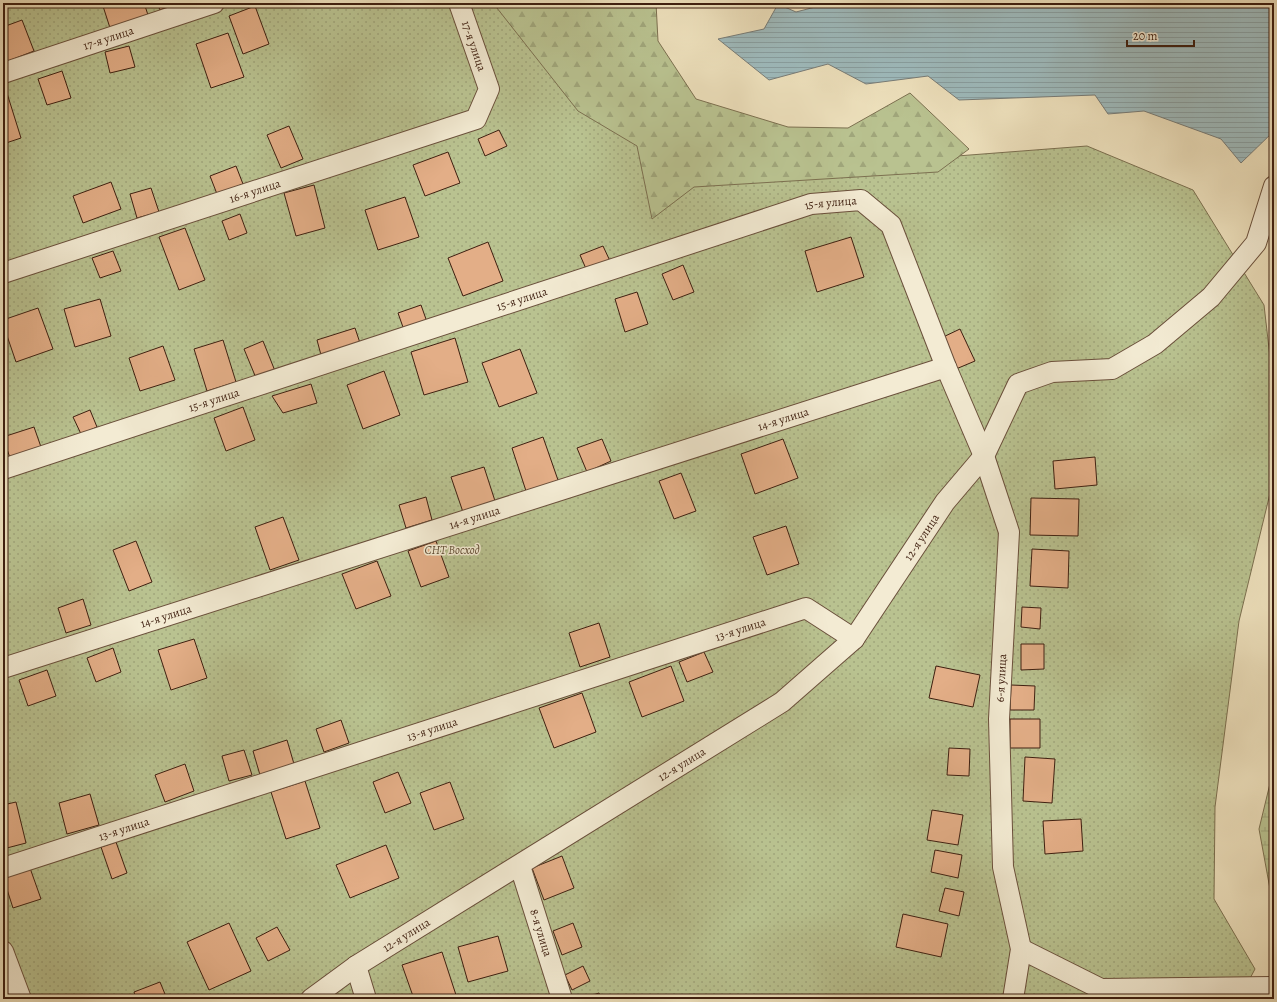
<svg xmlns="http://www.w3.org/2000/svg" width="1277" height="1002" viewBox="0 0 1277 1002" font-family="Alegreya,serif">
	<defs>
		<pattern id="grass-dots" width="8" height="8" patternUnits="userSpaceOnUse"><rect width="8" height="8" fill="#b9c290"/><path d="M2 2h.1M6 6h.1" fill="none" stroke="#a0a67b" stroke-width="1.8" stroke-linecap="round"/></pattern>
		<pattern id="forest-firs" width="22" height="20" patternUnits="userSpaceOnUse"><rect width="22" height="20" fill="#b9c290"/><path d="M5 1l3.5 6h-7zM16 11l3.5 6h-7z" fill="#a0a67b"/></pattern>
		<pattern id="wetland-marsh" width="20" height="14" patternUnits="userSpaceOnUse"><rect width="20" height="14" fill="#b9c290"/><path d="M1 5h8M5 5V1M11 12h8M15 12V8" fill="none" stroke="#a0a67b"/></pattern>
		<pattern id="water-rules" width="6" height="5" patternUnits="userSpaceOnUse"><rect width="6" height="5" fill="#9ebabc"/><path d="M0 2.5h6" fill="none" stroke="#899fa1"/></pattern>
	</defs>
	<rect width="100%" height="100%" fill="#ede0bc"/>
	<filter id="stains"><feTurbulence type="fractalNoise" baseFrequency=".005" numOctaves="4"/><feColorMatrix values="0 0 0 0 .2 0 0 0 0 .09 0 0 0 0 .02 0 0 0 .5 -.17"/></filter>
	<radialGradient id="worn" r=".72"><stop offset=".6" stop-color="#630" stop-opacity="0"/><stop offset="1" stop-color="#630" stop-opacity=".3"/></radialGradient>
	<!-- grass -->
	<path fill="url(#grass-dots)" stroke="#7c7050" d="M3 3H572L610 104 827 166 1087 146 1193 190 1264 305 1274 392V477L1239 621 1215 807 1214 899 1255 969 1239 999H13L3 970Z"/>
	<!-- forest -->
	<path fill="url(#forest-firs)" stroke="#7c7050" d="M493 3H656L658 41 696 99 788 127 848 128 910 93 969 149 938 172 694 187 652 219 637 146 578 111Z"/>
	<!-- wetland -->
	<path fill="url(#wetland-marsh)" stroke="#7c7050" d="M1274 767V919L1272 900 1259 829Z"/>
	<!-- water -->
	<path fill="url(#water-rules)" stroke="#787c77" d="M818 3H1274V30L1270 38 1274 42V131L1241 163 1221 139 1144 111 1108 114 1095 95 959 100 928 76 866 84 828 64 769 80 718 39 764 29 778 4 796 12 819 6Z"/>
	<!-- building -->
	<path fill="#e3ae87" stroke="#3e1f10" d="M102 3H144L149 18 111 31Z
		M157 3H177L160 10Z
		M255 6 269 44 243 54 229 16Z
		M22 20 34 51 3 63V27Z
		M228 33 244 77 211 88 196 44Z
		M129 46 135 67 110 73 105 52Z
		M62 71 71 98 47 105 38 79Z
		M6 90 21 138 3 144V91Z
		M289 126 303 159 281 168 267 135Z
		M499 130 507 146 485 156 478 139Z
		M448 152 460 183 425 196 413 165Z
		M236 166 243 184 217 194 210 176Z
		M111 182 121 209 83 223 73 196Z
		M314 185 325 228 296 236 284 193Z
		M151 188 159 212 137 218 130 194Z
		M405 197 419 237 378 250 365 210Z
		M240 214 247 233 229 240 222 221Z
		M185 228 205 280 179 290 159 237Z
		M851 237 864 277 817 292 805 251Z
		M488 242 503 281 463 296 448 258Z
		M603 246 610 261 587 271 580 255Z
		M113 251 121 271 100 278 92 258Z
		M683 265 694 292 673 300 662 274Z
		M637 292 648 324 625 332 615 299Z
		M100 299 111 336 75 347 64 309Z
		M421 305 427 322 404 330 398 313Z
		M38 308 53 349 16 362 3 324V320Z
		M355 328 360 343 321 355 317 340Z
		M960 329 975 361 956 369 941 338Z
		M455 338 468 382 424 395 411 352Z
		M223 340 236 382 207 391 194 349Z
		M263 341 275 371 256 378 244 349Z
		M163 346 175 380 140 391 129 358Z
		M520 349 537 393 499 407 482 363Z
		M384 371 400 415 363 429 347 385Z
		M311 384 317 403 283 413 272 396Z
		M243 407 255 440 226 451 214 418Z
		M90 410 97 427 81 434 73 417Z
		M34 427 41 447 10 458 3 437Z
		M543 437 559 483 527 494 512 448Z
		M602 439 611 461 587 472 577 448Z
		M783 439 798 478 755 494 741 454Z
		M1095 457 1097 485 1055 489 1053 461Z
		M484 467 496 504 464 515 451 477Z
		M681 473 696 511 674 519 659 481Z
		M426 497 432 520 406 528 399 505Z
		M1031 498 1079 499 1078 536 1030 535Z
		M283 517 299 560 270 570 255 527Z
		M786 526 799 564 767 575 753 537Z
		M136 541 152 582 129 591 113 550Z
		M436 541 449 577 421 587 408 551Z
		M1032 549 1069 551 1068 588 1030 586Z
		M377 561 391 596 356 609 342 574Z
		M83 599 91 625 66 633 58 608Z
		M1022 607 1041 608 1040 629 1021 627Z
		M599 623 610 657 580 667 569 633Z
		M194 639 207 678 171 690 158 650Z
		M1021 644H1044V669L1021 670Z
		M113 648 121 672 96 682 87 658Z
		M704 652 713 672 687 682 679 662Z
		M671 666 684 701 642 717 629 682Z
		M936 666 980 675 973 707 929 698Z
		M47 670 56 696 28 706 19 680Z
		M1011 685 1035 686 1034 710H1010Z
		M582 693 596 732 554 748 539 708Z
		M1010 719H1040V748H1010Z
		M341 720 349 743 324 752 316 729Z
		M287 740 294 764 260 775 253 751Z
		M949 748 970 749 969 776 947 775Z
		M244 750 252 775 229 781 222 756Z
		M1025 757 1055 759 1052 803 1023 801Z
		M185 764 194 791 165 802 155 775Z
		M398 772 411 803 385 813 373 782Z
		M305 781 320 828 286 839 271 792Z
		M450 782 464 819 434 830 420 793Z
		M90 794 99 825 67 834 59 803Z
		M16 802 26 843 3 849V805Z
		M932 810 963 815 958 845 927 840Z
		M1081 819 1083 851 1045 854 1043 821Z
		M116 842 127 873 112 879 101 847Z
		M386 845 399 878 350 898 336 865Z
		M935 850 962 855 958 878 931 872Z
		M562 856 574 888 544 900 532 868Z
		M30 868 41 899 13 908 3 877Z
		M945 888 964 892 959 916 939 911Z
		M903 914 948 924 941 957 896 947Z
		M229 923 251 971 209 990 187 942Z
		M573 923 582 947 562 955 553 931Z
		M277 927 290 950 268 961 256 938Z
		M498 936 508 971 468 982 458 947Z
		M442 952 456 995 444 999H414L402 965Z
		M583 966 590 981 572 990 565 975Z
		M160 982 167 999H136L134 992Z
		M599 993 601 999H580Z
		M1026 995 1045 999H1025Z"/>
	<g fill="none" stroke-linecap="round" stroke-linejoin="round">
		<defs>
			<g id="street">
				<path id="s1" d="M3 73 214 3"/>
				<path id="s2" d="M3 273 476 119 489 89 459 3"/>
				<path id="s3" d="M3 469 811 204 861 200 891 225 946 367 984 456 1009 532 999 719 1003 867 1021 949 1013 999"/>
				<path id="s4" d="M3 668 946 367"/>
				<path id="s5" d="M520 866 562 999"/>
				<path id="s6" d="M3 868 806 608 854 639"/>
				<path d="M1021 949 1101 989 1274 987"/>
				<path d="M3 951 21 999"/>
				<path d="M356 966 366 999"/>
				<path id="s7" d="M311 999 356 966 782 702 854 639 945 502 984 456 1018 384 1052 372 1112 369 1155 344 1211 297 1256 243 1274 186"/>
			</g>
		</defs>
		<!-- street casing -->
		<use href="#street" stroke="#6a4f3b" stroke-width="22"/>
		<!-- street -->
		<use href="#street" stroke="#f3ebd3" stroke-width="20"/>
	</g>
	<g text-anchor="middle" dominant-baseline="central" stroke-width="3" stroke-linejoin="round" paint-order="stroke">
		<!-- street labels -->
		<g font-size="12" fill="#3e1f10" stroke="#f3ebd3">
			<text stroke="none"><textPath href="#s1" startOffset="111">17-я улица</textPath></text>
			<text transform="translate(474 46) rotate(71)">17-я улица</text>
			<text stroke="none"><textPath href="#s2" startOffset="265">16-я улица</textPath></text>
			<text stroke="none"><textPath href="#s3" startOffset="870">15-я улица</textPath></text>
			<text stroke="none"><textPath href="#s3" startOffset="546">15-я улица</textPath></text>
			<text stroke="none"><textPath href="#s3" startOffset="222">15-я улица</textPath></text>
			<text stroke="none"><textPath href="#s4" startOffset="819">14-я улица</textPath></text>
			<text stroke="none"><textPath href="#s4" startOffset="495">14-я улица</textPath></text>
			<text stroke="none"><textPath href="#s7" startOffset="775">12-я улица</textPath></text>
			<text stroke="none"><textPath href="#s4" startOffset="171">14-я улица</textPath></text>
			<text stroke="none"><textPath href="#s6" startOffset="775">13-я улица</textPath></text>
			<text transform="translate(1001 678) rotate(-87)">6-я улица</text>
			<text stroke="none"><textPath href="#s6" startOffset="451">13-я улица</textPath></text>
			<text stroke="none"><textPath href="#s7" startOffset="439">12-я улица</textPath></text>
			<text stroke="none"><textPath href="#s6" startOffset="127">13-я улица</textPath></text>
			<text stroke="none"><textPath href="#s5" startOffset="70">8-я улица</textPath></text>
			<text stroke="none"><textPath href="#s7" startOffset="115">12-я улица</textPath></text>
		</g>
		<!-- park labels -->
		<g font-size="12" font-style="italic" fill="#5d4830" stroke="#f3ebd3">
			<text x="452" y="550">СНТ Восход</text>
		</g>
	</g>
	<!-- margin -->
	<rect width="1277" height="1002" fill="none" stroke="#ede0bc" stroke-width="16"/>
	<rect x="4" y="4" width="1269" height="994" fill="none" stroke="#3e1f10" stroke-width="2"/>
	<rect x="8" y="8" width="1261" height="986" fill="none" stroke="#3e1f10"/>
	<!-- scale -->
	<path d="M1127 40v6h67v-6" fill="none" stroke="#3e1f10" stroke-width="2"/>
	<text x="1133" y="40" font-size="12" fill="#3e1f10" stroke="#f3ebd3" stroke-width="3" paint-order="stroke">20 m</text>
	<rect width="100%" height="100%" filter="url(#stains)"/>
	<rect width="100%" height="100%" fill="url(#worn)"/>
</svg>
